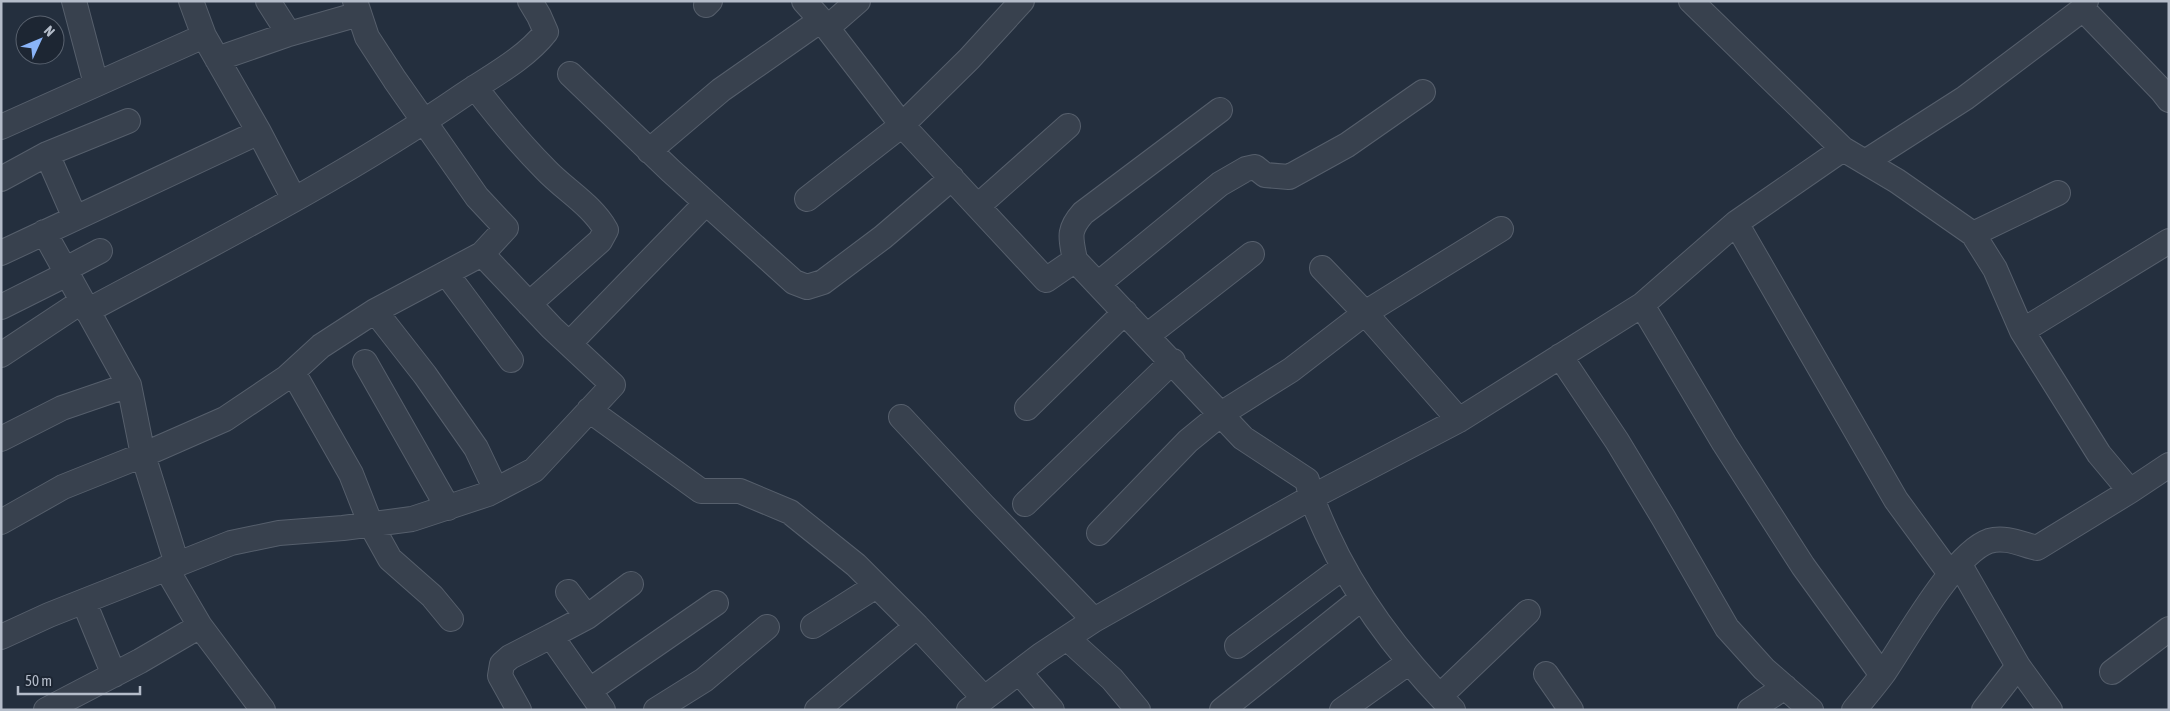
<svg xmlns="http://www.w3.org/2000/svg" width="2170" height="711" viewBox="0 0 2170 711" font-family="'Asap Condensed',sans-serif">
	<rect width="100%" height="100%" fill="#242f3e"/>
	<g fill="none" stroke-linecap="round" stroke-linejoin="round">
		<defs>
			<path id="minor" d="M74 1 96 84
				M191 1 204 36 259 132 294 199
				M268 1 289 34
				M804 1 821 20 902 125 1046 280 1075 260 1243 438 1307 480C1311 500 1319 516 1327 534 1357 600 1402 658 1453 710
				M1691 1 1843 149 1897 181 1973 234 1995 269 2022 331 2099 454 2130 491 2169 465
				M706 5 710 1
				M2083 9 2162 91 2169 100
				M827 28 858 1
				M217 59 289 34 359 14
				M570 74 671 171 794 282 807 287 823 282 883 237 952 178
				M475 87C497 116 520 144 546 170 565 190 592 205 606 230L600 241 529 304
				M1 127 204 36
				M649 151 721 90 821 20
				M47 154 75 218
				M1865 162 1965 98 2083 9 2086 1
				M1 179 47 154 128 121
				M807 199 902 125 969 59 1022 1
				M978 206 1068 126
				M1736 223 1896 500 1951 575
				M44 232 129 385 143 455 177 564
				M1973 234 2058 193
				M1 253 259 132
				M1075 260C1071 238 1067 231 1083 213L1220 110
				M1322 268 1365 313 1459 420
				M64 270 100 251
				M446 273 511 360
				M1098 284 1220 184 1246 169 1255 167 1265 175 1289 177 1347 145 1423 92
				M1642 305 1724 443 1803 566 1882 675
				M1 307 67 274
				M87 311C214 243 343 178 462 96 490 77 525 59 546 32L539 16 530 1
				M375 311 425 375 476 448 496 490
				M2022 331 2169 241
				M1148 335 1252 254
				M569 344 706 203
				M1 355 81 302
				M1560 356 1617 441 1663 517 1727 628 1764 669 1811 710
				M365 362 448 508
				M293 372 351 474 371 525 390 559 432 596 451 619
				M1027 408 1125 312
				M589 410 701 491H740L790 512 856 565 917 626 984 698
				M901 417 983 505 1094 620
				M1 439 62 408 129 385
				M1025 504 1173 361
				M1 522 63 487 143 455 225 419 286 378 321 346 375 311 482 254
				M1099 533 1188 441 1221 414 1291 370 1365 313 1501 229
				M1960 565 2018 666 2050 710
				M166 568 200 626 263 710
				M568 592 587 617
				M84 602 114 675
				M813 626 876 586
				M1 637 49 615 231 543 279 533 343 528 412 519 488 494 534 470 613 385 552 328 482 254 506 228 477 197 395 80 367 37 355 1
				M1068 639 1112 679 1138 710
				M1237 646 1342 568
				M1019 672 1052 710
				M2112 672 2169 629
				M1546 674 1571 710
				M590 690 716 603
				M1440 696 1528 612
				M46 710 140 661 200 626
				M519 710 500 676 502 664 510 657 551 636
				M603 710 551 636 587 617 631 584
				M656 710 704 680 767 627
				M817 710 917 626
				M969 710 1041 655 1094 620 1310 498 1459 420 1642 305 1736 223 1843 149
				M1222 710 1362 598
				M1342 710 1408 663
				M1750 710 1785 687
				M1854 710C1864 698 1874 686 1883 674 1905 642 1954 553 1989 541 2005 536 2021 544 2037 548L2130 491
				M1984 710 2018 666"/>
		</defs>
		<!-- minor casing -->
		<use href="#minor" stroke="#565f6c" stroke-width="26"/>
		<!-- minor -->
		<use href="#minor" stroke="#38414e" stroke-width="24"/>
	</g>
	<!-- border -->
	<rect width="2170" height="711" fill="none" stroke="#b4bcc9" stroke-width="5"/>
	<!-- north arrow -->
	<g transform="translate(40 40) rotate(46)"><circle r="24" fill="#1d2633" stroke="#59626f"/>
	<path d="M0-4L9 19L0 12L-9 19Z" fill="#8ab4f8"/>
	<text y="-8" font-size="14" font-weight="bold" text-anchor="middle" fill="#b4bcc9">N</text>
	</g>
	<!-- scale -->
	<path d="M18 686v8h122v-8" fill="none" stroke="#b4bcc9" stroke-width="2.5"/>
	<text x="25" y="686" font-size="15" fill="#b4bcc9" stroke="#1d2633" stroke-width="4" paint-order="stroke">50 m</text>
</svg>
